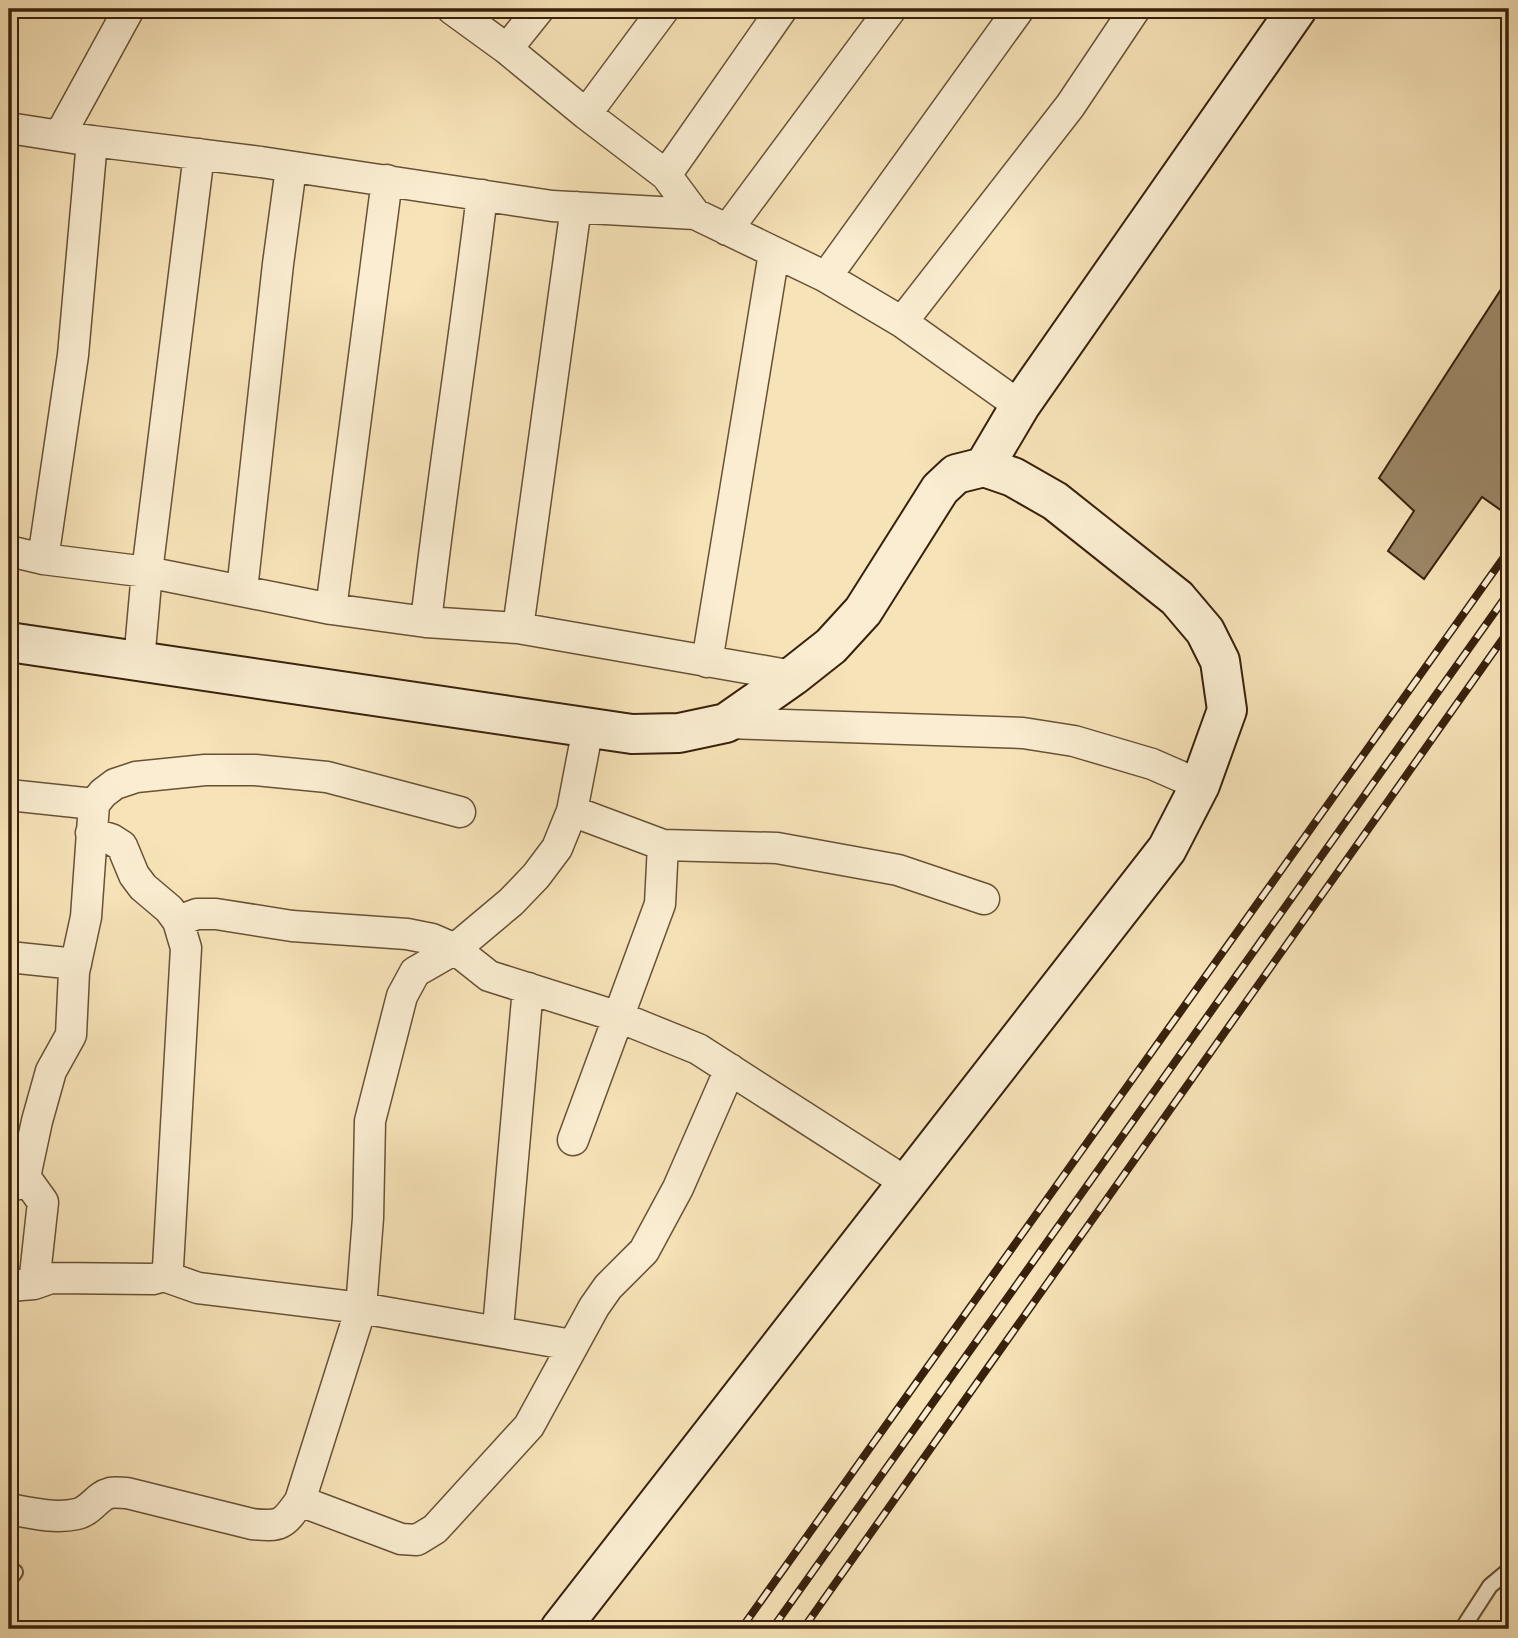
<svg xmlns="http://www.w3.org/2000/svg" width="1518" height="1638" viewBox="0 0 1518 1638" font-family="'IM FELL DW Pica',serif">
	<rect width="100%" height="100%" fill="#f7e3b8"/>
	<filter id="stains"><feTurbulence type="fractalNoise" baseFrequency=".00286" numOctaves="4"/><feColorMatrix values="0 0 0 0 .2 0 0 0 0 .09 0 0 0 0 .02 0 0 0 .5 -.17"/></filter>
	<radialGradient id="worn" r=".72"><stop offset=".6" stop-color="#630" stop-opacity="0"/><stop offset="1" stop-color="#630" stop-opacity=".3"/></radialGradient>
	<!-- building -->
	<path fill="#9b8665" stroke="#38210b" stroke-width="2" d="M1509 277V501L1502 511 1482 497 1424 579 1388 551 1414 511 1379 478Z"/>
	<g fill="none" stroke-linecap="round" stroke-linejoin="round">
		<defs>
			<path id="lane" d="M9 1580 15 1572
				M1467 1629 1466 1623 1490 1586 1509 1570"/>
			<path id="street" d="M452 9 507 49 586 114 666 175 695 214
				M507 49 539 9
				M586 114 664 9
				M9 128 92 141 261 162 552 206 695 214 826 277 902 322 1020 406
				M60 135 129 9
				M666 175 782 9
				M727 230 891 9
				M826 277 1019 9
				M902 322 1070 106 1135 9
				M9 551 43 559 147 572 331 609 426 622 518 628 793 676
				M43 559 73 355 92 141
				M242 590 278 264 291 168
				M331 609 387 180
				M426 622C442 479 465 338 482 195
				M518 628 576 207
				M139 661 147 572 199 154
				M707 662 774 253
				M726 723 1023 733 1074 741 1152 764 1200 785
				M9 795 94 804 86 917 74 972 71 1035 51 1071 37 1121 25 1177 19 1184 9 1185
				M94 804 103 793 115 784 136 777 205 770H255L327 777 460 812
				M572 811 663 845 777 848 898 870 984 899
				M178 921 197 914H216L292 926 407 934 432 939 455 949 489 976 619 1017 698 1049 907 1183
				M9 957 76 964
				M573 1140 660 904 663 845
				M25 1177 43 1202 34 1284
				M164 1276 198 1288 361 1308 572 1345
				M9 1286 34 1284 51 1278 153 1279 164 1276 168 1267 186 948 178 921 169 909 143 887 134 875 122 846 111 839 91 833
				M499 1317 528 988
				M300 1501 401 1539 417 1540 435 1529 529 1426 594 1307 608 1287 644 1251 678 1188 730 1069
				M9 1509C30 1513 55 1519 77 1514 91 1511 97 1496 110 1493 115 1492 122 1493 127 1493L252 1524C281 1527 283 1525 300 1501L361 1308 368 1218 370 1121 402 996 415 972 455 949 511 902 536 876 557 848 572 811 588 728"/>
			<path id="secondary" d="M984 467 1020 406 1297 9
				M9 642 632 734 679 733 726 723 793 676 831 646 863 611 940 489 956 474 984 467 1013 477 1055 501 1177 598 1205 631 1220 661 1227 710 1200 785 1167 849 560 1629"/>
		</defs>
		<!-- lane casing -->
		<use href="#lane" stroke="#685236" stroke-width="18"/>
		<!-- street casing -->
		<use href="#street" stroke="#685236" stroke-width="33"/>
		<!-- secondary casing -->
		<use href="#secondary" stroke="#38210b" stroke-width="42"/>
		<!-- lane -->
		<use href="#lane" stroke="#faedd1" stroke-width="14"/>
		<!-- street -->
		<use href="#street" stroke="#faedd1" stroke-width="30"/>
		<!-- secondary -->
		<use href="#secondary" stroke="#faedd1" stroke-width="38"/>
		<defs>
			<path id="rail" d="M741 1629 1509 550
				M772 1629 1509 592
				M803 1629 1509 630"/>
		</defs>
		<!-- rail casing -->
		<use href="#rail" stroke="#38210b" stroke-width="8"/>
		<!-- rail -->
		<use href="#rail" stroke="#faedd1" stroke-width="5" stroke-dasharray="16" stroke-linecap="butt"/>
	</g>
	<!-- margin -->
	<rect width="1518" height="1638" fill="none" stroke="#f7e3b8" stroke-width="35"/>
	<rect x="10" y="10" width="1497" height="1617" fill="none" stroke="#38210b" stroke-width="3.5"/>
	<rect x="18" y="18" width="1483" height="1603" fill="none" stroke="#38210b" stroke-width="2"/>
	<rect width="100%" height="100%" filter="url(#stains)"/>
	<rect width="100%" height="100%" fill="url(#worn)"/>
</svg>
